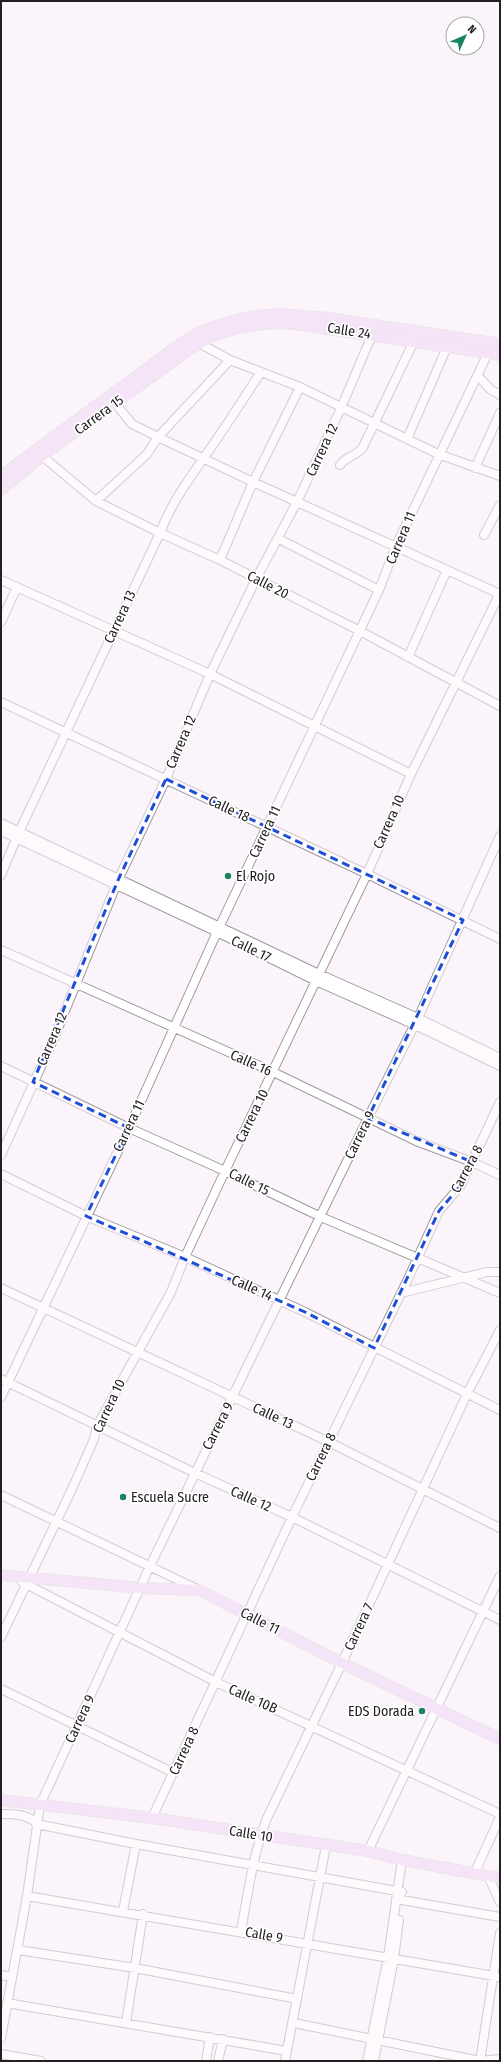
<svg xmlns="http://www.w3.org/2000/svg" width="501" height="2062" viewBox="0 0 501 2062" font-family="'Fira Sans Condensed',sans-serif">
	<rect width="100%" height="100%" fill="#fbf4fb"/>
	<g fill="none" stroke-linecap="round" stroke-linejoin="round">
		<defs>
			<path id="minor" d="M199 343 230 360 300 387 438 454 500 476
				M478 376 490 389 500 395
				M115 403 132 424 158 437 253 482 500 594
				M407 439 447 347
				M42 456 96 501 160 533 220 560 360 631 500 706
				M340 465C346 456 357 456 363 447L414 341
				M475 468 500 413
				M96 501 147 454 158 437 230 360
				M484 535 500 505
				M279 539 379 590
				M220 560 253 482 300 387
				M1 580 210 674 411 774
				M1 622 17 587
				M408 657 447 570
				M1 702 367 874 500 939
				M1 823 319 974 418 1018 500 1058
				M1 831 217 932 316 981 415 1025 500 1066
				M1 875 19 832 160 533C171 504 185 485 203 459 223 431 242 401 261 372
				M1 950 273 1072 416 1141 472 1162 500 1175
				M1 1066 129 1128 225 1171 321 1217 500 1293
				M1 1155 54 1038 119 878 166 779 210 674 256 579 297 502 341 408 372 335
				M1 1174 86 1216 185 1257 305 1312 500 1410
				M1 1288 329 1442 500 1528
				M401 1293 487 1272H500
				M1 1379 195 1473 292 1517 500 1620
				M1 1397 129 1128 217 932 379 590 396 546 488 353
				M1 1495 197 1589
				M22 1582 216 1682 500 1814
				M1 1637 72 1489 94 1439 97 1426 171 1292 185 1257 225 1171 367 874 411 774 500 593
				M1 1689 174 1773
				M1 1814C14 1814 28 1814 37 1824L136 1844 402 1892
				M152 1818 292 1517 408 1279 439 1211 461 1185 500 1102
				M368 1851 500 1576
				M475 1872 500 1817
				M488 1876 500 1902
				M27 1896 500 1977
				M396 1899 500 1917
				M123 1911 136 1844
				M241 1931C248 1893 253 1854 267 1818L342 1663 467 1394 500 1330
				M18 1950 135 1968 297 1999
				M1 1975 12 1977
				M7 2003 287 2051
				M126 2023 143 1914
				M294 2023 480 2061 500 2059
				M1 2038 27 1896 40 1805 150 1566 368 1118 418 1018 500 836
				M1 2054 41 2061
				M206 2061 210 2037
				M218 2061 223 2039
				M285 2061 326 1846
				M367 2061 388 1957 402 1860
				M374 2061 394 1959 399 1920
				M480 2061 500 1933"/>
			<path id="major" d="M1 476 176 347 200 332 216 326 249 317 277 314 329 318 500 344
				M1 490 42 456 193 347C223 328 260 321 295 324L500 355
				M1 1575 141 1588 199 1590 342 1663 500 1739
				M1 1800 152 1818 368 1851 402 1860 500 1878"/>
		</defs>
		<!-- minor casing -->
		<use href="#minor" stroke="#9f99a0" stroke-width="10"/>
		<!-- major casing -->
		<use href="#major" stroke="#d3d2d3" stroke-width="12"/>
		<!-- minor -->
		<use href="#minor" stroke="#fff" stroke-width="8"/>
		<!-- major -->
		<use href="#major" stroke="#eecef4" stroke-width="10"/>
	</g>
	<!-- marked area -->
	<path d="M0 0H501V2062H0ZM166 779 463 920 368 1118 472 1162 461 1185 439 1211 374 1348 305 1312 86 1216 129 1128 33 1082 119 878Z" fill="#fbf4fb" fill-opacity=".55" fill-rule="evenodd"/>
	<path fill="none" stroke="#1d4ed8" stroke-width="3" stroke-dasharray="8 5" stroke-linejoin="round" d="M166 779 463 920 368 1118 472 1162 461 1185 439 1211 374 1348 305 1312 86 1216 129 1128 33 1082 119 878Z"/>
	<!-- markers -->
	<g fill="#198460" stroke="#fff" stroke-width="1.5">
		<circle cx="228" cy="876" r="4"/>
		<circle cx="123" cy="1497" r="4"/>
		<circle cx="422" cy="1711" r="4"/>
	</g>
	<g text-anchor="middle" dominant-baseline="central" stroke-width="3.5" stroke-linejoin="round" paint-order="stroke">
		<!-- street labels -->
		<g font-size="14" fill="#232023" stroke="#fff">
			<text transform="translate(349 331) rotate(9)">Calle 24</text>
			<text transform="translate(99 415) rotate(-36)">Carrera 15</text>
			<text transform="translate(322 450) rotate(-65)">Carrera 12</text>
			<text transform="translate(401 538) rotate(-67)">Carrera 11</text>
			<text transform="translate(268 585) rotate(27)">Calle 20</text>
			<text transform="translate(120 617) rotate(-65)">Carrera 13</text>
			<text transform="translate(181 742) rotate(-67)">Carrera 12</text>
			<text transform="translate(229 809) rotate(25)">Calle 18</text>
			<text transform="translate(389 822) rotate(-66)">Carrera 10</text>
			<text transform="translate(265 832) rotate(-65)">Carrera 11</text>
			<text transform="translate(251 949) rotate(26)">Calle 17</text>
			<text transform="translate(52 1039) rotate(-67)">Carrera 12</text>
			<text transform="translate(251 1063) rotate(24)">Calle 16</text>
			<text transform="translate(252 1116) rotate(-64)">Carrera 10</text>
			<text transform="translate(129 1126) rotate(-65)">Carrera 11</text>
			<text transform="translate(360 1135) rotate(-64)">Carrera 9</text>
			<text transform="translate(467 1169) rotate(-62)">Carrera 8</text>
			<text transform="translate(249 1182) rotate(26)">Calle 15</text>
			<text transform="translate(252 1288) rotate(24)">Calle 14</text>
			<text transform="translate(109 1406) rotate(-65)">Carrera 10</text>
			<text transform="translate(273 1416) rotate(25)">Calle 13</text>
			<text transform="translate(218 1426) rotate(-63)">Carrera 9</text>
			<text transform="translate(321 1457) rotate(-64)">Carrera 8</text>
			<text transform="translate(251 1499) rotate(24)">Calle 12</text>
			<text transform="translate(260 1621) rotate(27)">Calle 11</text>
			<text transform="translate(359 1627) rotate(-65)">Carrera 7</text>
			<text transform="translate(253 1699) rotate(24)">Calle 10B</text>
			<text transform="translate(80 1719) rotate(-65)">Carrera 9</text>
			<text transform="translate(184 1751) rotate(-65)">Carrera 8</text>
			<text transform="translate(251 1834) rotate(9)">Calle 10</text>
			<text transform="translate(264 1935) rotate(10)">Calle 9</text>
		</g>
		<!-- poi labels -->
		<g font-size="14" fill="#232023" stroke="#fff" text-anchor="start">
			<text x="236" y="876">El Rojo</text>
			<text x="131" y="1497">Escuela Sucre</text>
			<text x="414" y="1711" text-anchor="end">EDS Dorada</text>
		</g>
	</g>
	<!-- border -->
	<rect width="501" height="2062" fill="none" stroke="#232023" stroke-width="4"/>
	<!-- north arrow -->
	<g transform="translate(465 36) rotate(45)"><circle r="19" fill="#ffffff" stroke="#a7a6a7"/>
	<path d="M0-3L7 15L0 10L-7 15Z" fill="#198460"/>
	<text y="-6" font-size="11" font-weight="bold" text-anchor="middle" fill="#232023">N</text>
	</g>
</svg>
